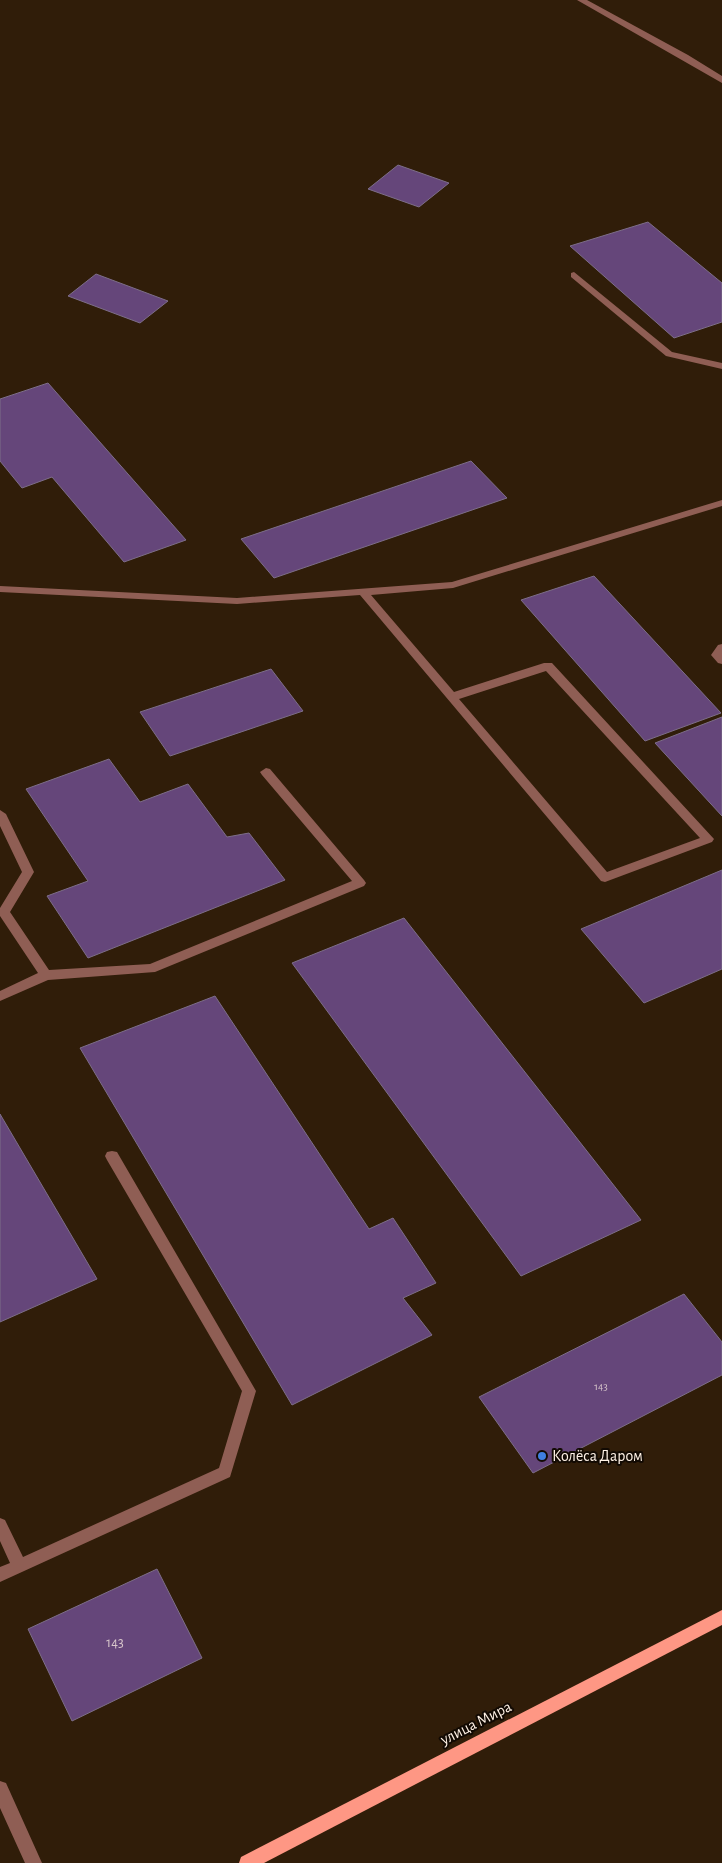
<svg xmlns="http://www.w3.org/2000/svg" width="722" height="1863" viewBox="0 0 722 1863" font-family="'Alegreya Sans',sans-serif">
	<rect width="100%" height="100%" fill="#301d09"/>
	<!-- building -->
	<path fill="#65467a" stroke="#7d6e88" d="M398 165 449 183 419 207 368 189Z
		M648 222 722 283V322L674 338 570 246Z
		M96 274 168 301 140 323 68 296Z
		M48 383 186 540 124 562 52 477 22 488 0 461V399Z
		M471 461 507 498 274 578 241 539Z
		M594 576 721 713 645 741 521 600Z
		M271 669 303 711 170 756 140 712Z
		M722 717V816L655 743Z
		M109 759 140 802 188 784 227 837 249 833 285 880 88 958 47 896 88 881 26 789Z
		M722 870V969L644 1003 581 929Z
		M404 918 641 1220 521 1276 292 963Z
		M215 996 369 1229 393 1218 436 1283 403 1298 432 1335 292 1405 80 1048Z
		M0 1114 97 1279 0 1322Z
		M684 1294 722 1342V1375L533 1473 479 1397Z
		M157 1569 202 1658 72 1721 28 1629Z"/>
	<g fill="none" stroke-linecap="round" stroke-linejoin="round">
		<!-- minor -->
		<path fill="#8f5e54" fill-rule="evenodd" d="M577 0H587L688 55 722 76V83Z
			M574 272 672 352 722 363V369L666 356 571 277V273Z
			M722 500V506L453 588 371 595 454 692 544 663H552L714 839 712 842 605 882 601 881 360 595 237 604 0 592V586L237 598 452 582ZM546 671 700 838 607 872 459 699Z
			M722 644V664L718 663 711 655 718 645Z
			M266 768 270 769 364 880 366 883 364 886 155 972 48 980 0 1001V991L38 973 0 916V908L22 872 0 826V810L6 814 34 872 10 912 49 970 150 964 352 881 262 775 260 772Z
			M112 1151 117 1152 256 1391 230 1477 0 1582V1567L10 1563 0 1541V1518L5 1520 23 1557 219 1468 242 1391 107 1160 105 1156 107 1152Z
			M0 1781 6 1783 42 1863H25L0 1808Z"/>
		<!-- major -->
		<path fill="#fe9784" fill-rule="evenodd" d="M722 1610V1625L264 1863H239L241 1857Z"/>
	</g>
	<!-- markers -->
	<circle fill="#3f7fe0" stroke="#120a03" stroke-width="2" cx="542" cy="1456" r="5"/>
	<g text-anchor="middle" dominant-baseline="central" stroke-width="4" stroke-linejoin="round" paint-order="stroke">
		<!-- number labels -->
		<g font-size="11" fill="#d8c7cb">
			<text x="601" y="1386">143</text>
		</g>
		<!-- near-number labels -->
		<g font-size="14" fill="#d8c7cb">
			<text x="115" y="1643">143</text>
		</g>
		<!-- near-poi labels -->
		<g font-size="16" fill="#fff2e6" stroke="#120a03" text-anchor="start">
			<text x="552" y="1456">Колёса Даром</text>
		</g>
		<!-- near-street labels -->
		<g font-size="16" fill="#fff2e6" stroke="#120a03">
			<text transform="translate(476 1723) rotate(-27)">улица Мира</text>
		</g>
	</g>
</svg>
